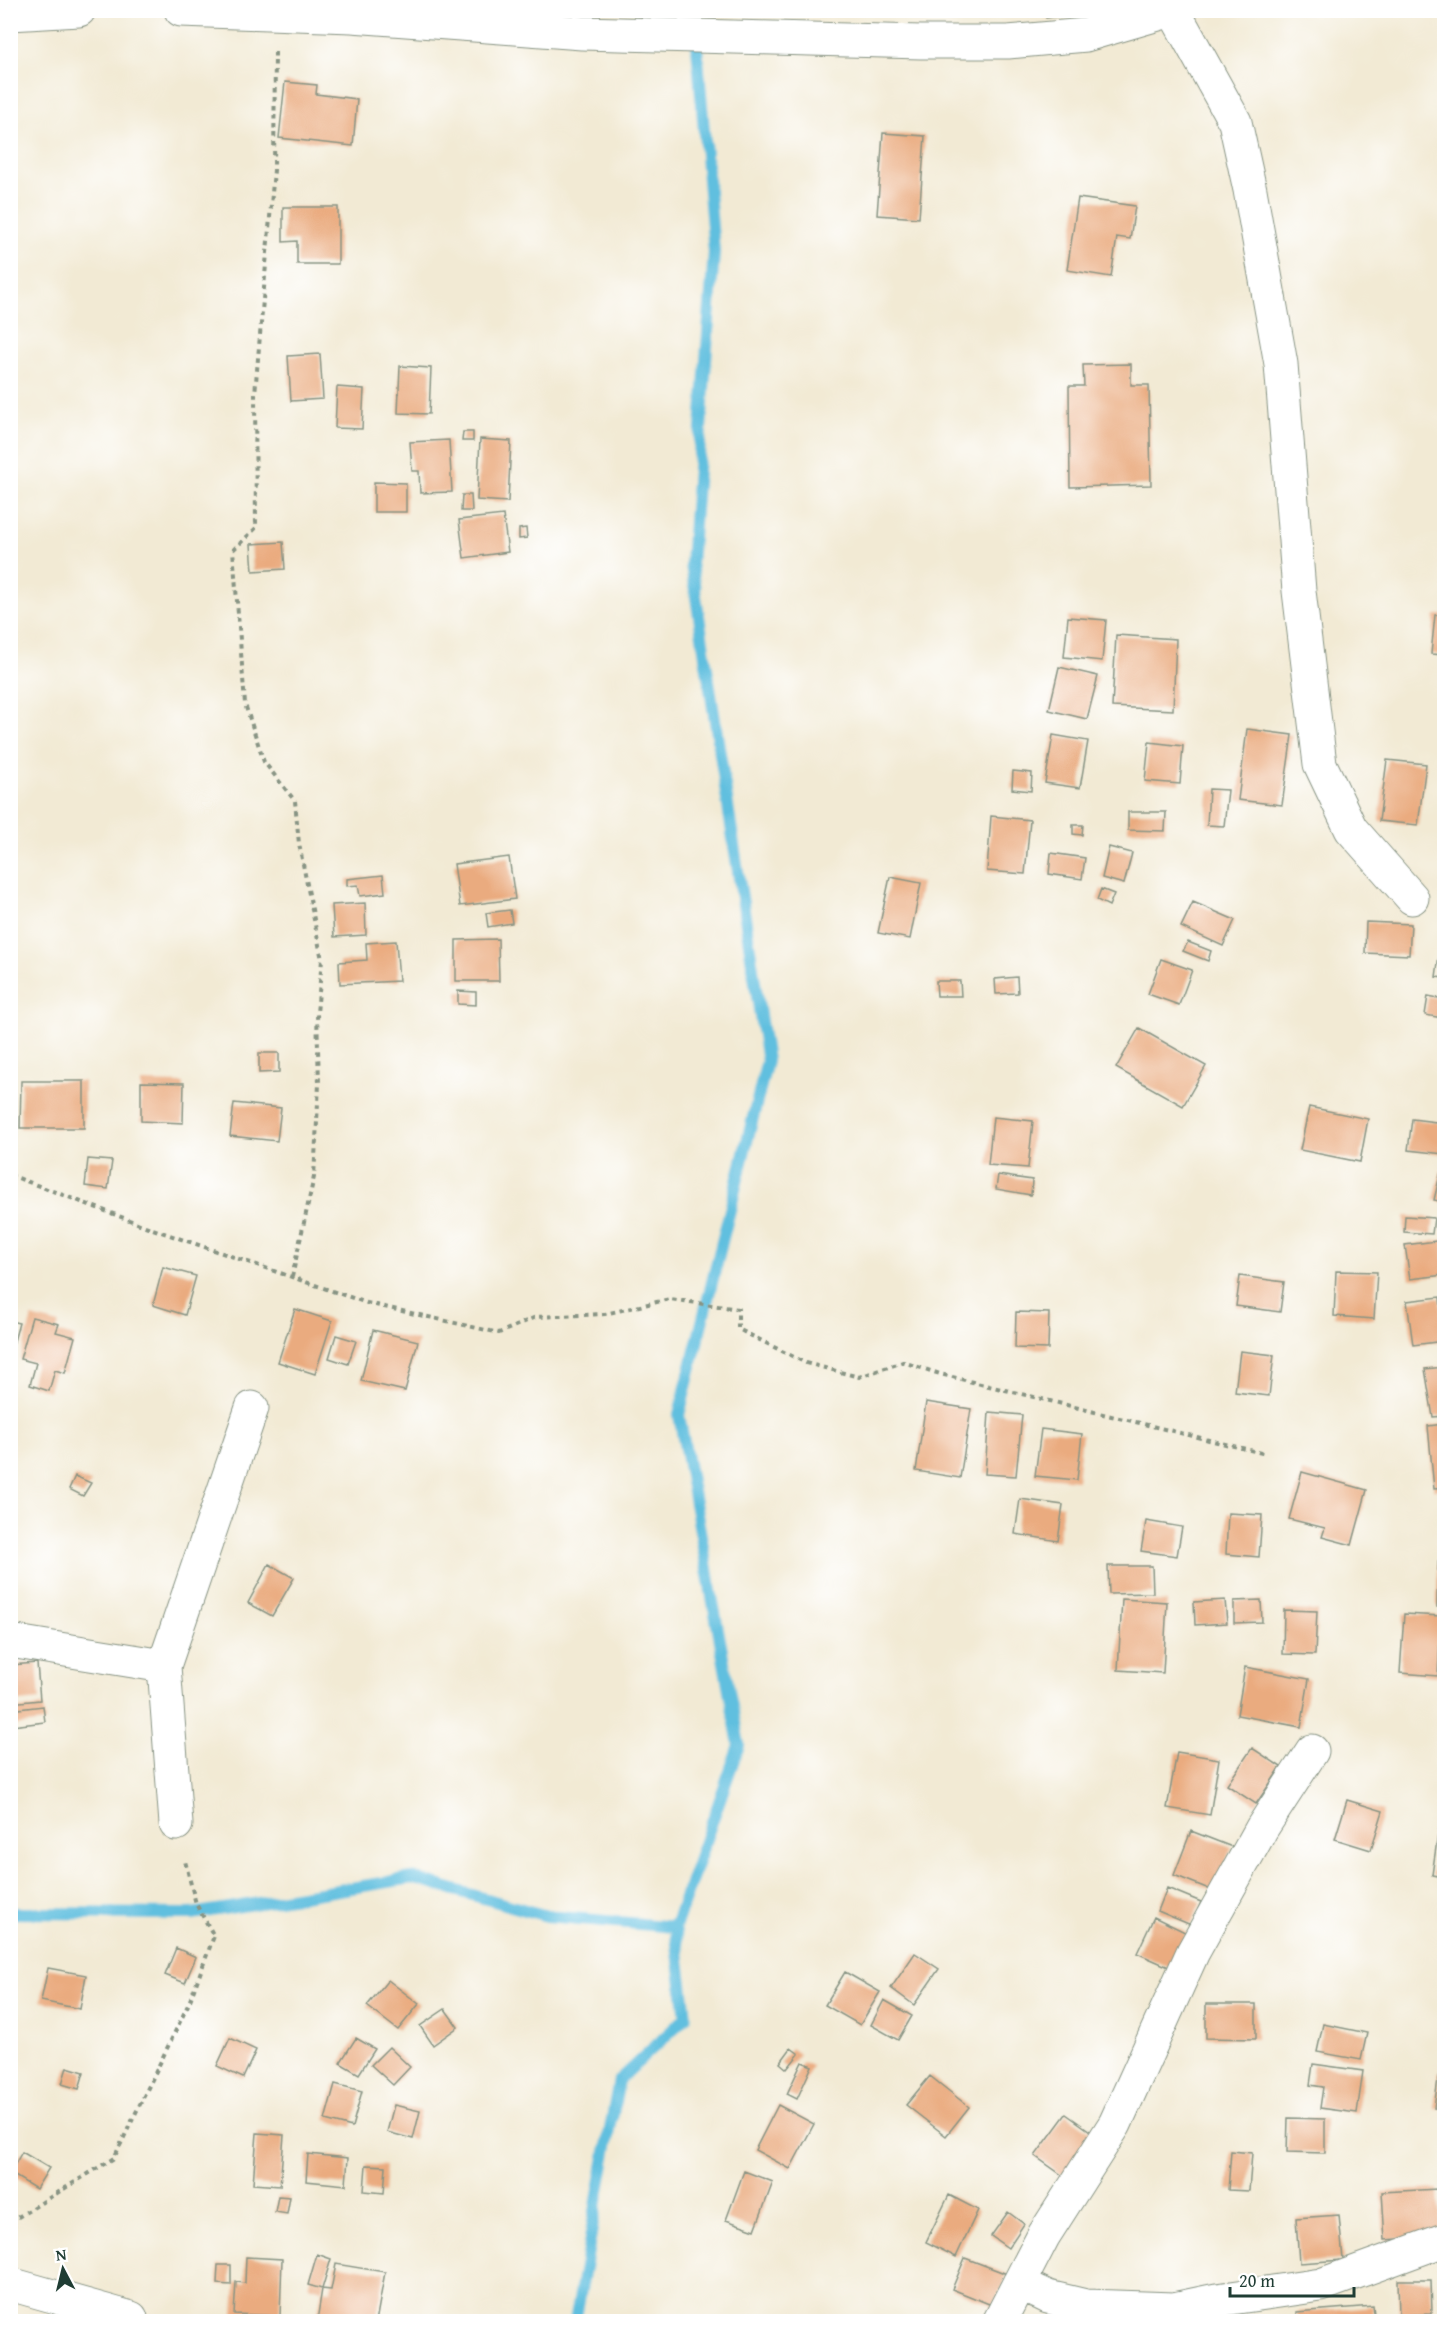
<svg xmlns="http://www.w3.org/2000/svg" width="1455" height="2332" viewBox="0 0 1455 2332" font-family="'Gentium Book Plus',serif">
	<rect width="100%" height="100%" fill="#fff"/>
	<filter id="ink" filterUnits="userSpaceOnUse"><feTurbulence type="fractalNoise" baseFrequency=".0167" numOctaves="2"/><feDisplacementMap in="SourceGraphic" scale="12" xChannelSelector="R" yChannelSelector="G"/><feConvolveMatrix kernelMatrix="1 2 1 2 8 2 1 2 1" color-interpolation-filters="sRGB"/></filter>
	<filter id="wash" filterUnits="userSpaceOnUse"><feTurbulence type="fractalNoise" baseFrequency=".008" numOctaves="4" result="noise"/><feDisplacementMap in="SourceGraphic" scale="24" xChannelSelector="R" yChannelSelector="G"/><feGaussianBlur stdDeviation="1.35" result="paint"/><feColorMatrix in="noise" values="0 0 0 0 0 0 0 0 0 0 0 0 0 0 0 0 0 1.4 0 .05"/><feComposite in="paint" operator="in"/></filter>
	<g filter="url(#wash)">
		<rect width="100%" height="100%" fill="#f2ead4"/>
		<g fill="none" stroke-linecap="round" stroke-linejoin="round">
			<!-- stream -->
			<path stroke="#60bfdf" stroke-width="12" d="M10 1913 192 1914 412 1878 547 1916 675 1927
				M575 2322 619 2080 686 2017 675 1927 739 1745 679 1415 767 1061 691 564 714 252 694 10"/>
		</g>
		<g id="blocks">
			<!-- building -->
			<path fill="#eaab7f" d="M1045 10H1063V16L1046 18Z
				M285 82 317 85 316 94 357 99 353 146 279 138Z
				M883 133 925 136 919 218 877 215Z
				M1078 198 1135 206 1130 239 1117 237 1111 277 1067 270Z
				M283 207H338V264H297V241L283 242Z
				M320 354 323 399 291 401 288 356Z
				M1131 364V385H1149L1151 485 1070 487 1069 386H1084L1083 365Z
				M400 366 431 368 429 414 398 413Z
				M337 387 364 389 362 429 335 428Z
				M463 432H473V441H462Z
				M480 439 511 441 508 502 477 500Z
				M449 440 452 492 420 493 419 471H412L410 442Z
				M374 482 406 483V512H374Z
				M462 495H471L472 511H461Z
				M503 515 508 552 464 558 459 520Z
				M526 528 527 538 519 539V529Z
				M283 542 285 569 253 571 251 544Z
				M1435 615H1444V655L1431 654Z
				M1068 617 1106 620 1102 661 1064 657Z
				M1116 635 1176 639 1173 710 1112 707Z
				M1059 667 1098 676 1087 719 1049 710Z
				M1247 729 1292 735 1282 805 1238 800Z
				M1053 735 1088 741 1080 788 1045 783Z
				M1149 742 1183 746 1180 784 1145 781Z
				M1387 760 1426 764 1418 825 1379 821Z
				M1013 771 1032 773 1031 791 1012 789Z
				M1209 789 1228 790 1224 826 1207 825Z
				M1128 812H1166L1165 831 1128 830Z
				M991 816 1030 820 1025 874 987 871Z
				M1073 825H1083L1082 835 1073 834Z
				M1109 847 1132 853 1124 884 1102 878Z
				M1051 853 1085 858 1082 879 1049 874Z
				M509 857 515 899 460 906 454 864Z
				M383 875 385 893 360 896 358 885 347 886V879Z
				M890 877 921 883 910 939 878 933Z
				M1101 889 1114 894 1109 906 1097 900Z
				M1193 902 1235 920 1223 946 1181 927Z
				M365 903 366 935 334 937 332 905Z
				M510 910 512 923 488 927 486 913Z
				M1366 922 1411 924 1409 955 1365 953Z
				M498 939 499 981H456V940Z
				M396 941 399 981 340 984 339 962 367 960 366 943Z
				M1441 941H1444V978L1436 977Z
				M1188 942 1211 951 1208 961 1183 951Z
				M1161 959 1192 970 1179 1005 1148 994Z
				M1017 977 1018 993 996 994 995 979Z
				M936 981H960L961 996H937Z
				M458 991 476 992V1005L458 1004Z
				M1428 996 1444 999 1443 1018 1425 1015Z
				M1139 1028 1206 1066 1183 1106 1116 1068Z
				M259 1053H279V1072L259 1073Z
				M21 1081H84V1128H20Z
				M141 1082 184 1083 183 1123 141 1121Z
				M234 1103 281 1108 277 1141 230 1136Z
				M1309 1107 1368 1119 1360 1162 1300 1150Z
				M993 1117 1033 1121 1028 1168 988 1165Z
				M1412 1119 1444 1123V1154L1408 1150Z
				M88 1159 112 1161 108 1189 85 1186Z
				M1441 1171H1444V1202L1434 1200Z
				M998 1175 1032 1180 1031 1195 996 1189Z
				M1405 1216 1434 1218 1432 1234 1404 1232Z
				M1444 1240V1275L1410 1279 1405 1245Z
				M163 1267 196 1276 185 1315 153 1305Z
				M1336 1271 1377 1272 1374 1319 1334 1316Z
				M1240 1276 1284 1282 1280 1312 1236 1306Z
				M1440 1297 1444 1341 1413 1345 1407 1301Z
				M295 1309 332 1321 315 1374 278 1362Z
				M1016 1312 1049 1313 1048 1349 1015 1348Z
				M32 1317 59 1324 56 1332 75 1337 65 1373 55 1370 49 1391 30 1385 36 1363 20 1359Z
				M10 1321 19 1323 11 1352H10Z
				M373 1330 418 1341 405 1391 361 1381Z
				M336 1335 356 1341 348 1364 329 1358Z
				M1240 1351 1274 1355 1269 1396 1235 1392Z
				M1444 1367V1416L1433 1417 1425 1369Z
				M926 1402 971 1409 960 1478 916 1471Z
				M989 1412 1022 1415 1016 1476 985 1474Z
				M1444 1424V1488L1434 1489 1428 1426Z
				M1041 1429 1082 1434 1077 1480 1035 1476Z
				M1302 1472 1367 1490 1352 1545 1322 1537 1325 1528 1289 1519Z
				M75 1476 91 1483 83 1496 69 1489Z
				M1020 1499 1063 1505 1058 1541 1015 1534Z
				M1228 1513 1262 1515 1259 1557 1226 1554Z
				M1146 1521 1182 1527 1177 1556 1141 1551Z
				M1438 1562H1444V1607H1437Z
				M269 1564 294 1578 272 1616 248 1603Z
				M1108 1566H1152L1153 1593 1109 1594Z
				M1122 1599 1167 1602 1163 1673 1118 1670Z
				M1225 1600 1227 1623 1195 1625 1194 1602Z
				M1261 1600 1262 1622 1234 1623V1601Z
				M1284 1610 1317 1611 1315 1655 1283 1654Z
				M1404 1614 1441 1616 1438 1676 1400 1673Z
				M37 1663 40 1700 10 1703V1665Z
				M1245 1667 1309 1679 1301 1727 1237 1715Z
				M43 1706 45 1722 12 1726 10 1710Z
				M1252 1748 1281 1767 1256 1804 1227 1785Z
				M1177 1752 1219 1759 1210 1815 1167 1808Z
				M1347 1800 1383 1811 1371 1850 1335 1839Z
				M1440 1820 1444 1821V1877L1432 1875Z
				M1191 1831 1232 1847 1214 1891 1174 1875Z
				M1167 1888 1201 1902 1191 1925 1158 1911Z
				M1154 1917 1187 1933 1171 1968 1137 1953Z
				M176 1948 196 1957 185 1983 165 1975Z
				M915 1953 939 1969 914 2005 891 1988Z
				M48 1968 86 1975 80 2009 41 2001Z
				M845 1972 880 1992 860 2025 825 2005Z
				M388 1980 419 2004 398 2030 367 2006Z
				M884 2000 912 2016 898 2040 871 2025Z
				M1206 2004H1256V2039L1206 2038Z
				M445 2009 458 2027 433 2045 420 2026Z
				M1323 2024 1367 2033 1361 2060 1317 2052Z
				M230 2038 256 2050 243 2078 217 2066Z
				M356 2038 375 2049 359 2074 340 2063Z
				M389 2047 410 2067 393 2085 371 2065Z
				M791 2048 799 2054 787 2069 780 2063Z
				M802 2062 812 2066 797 2099 787 2094Z
				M1313 2064 1363 2071 1357 2113 1320 2108 1323 2087 1310 2085Z
				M67 2067 84 2072 79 2089 62 2084Z
				M1439 2072 1444 2073V2109L1434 2108Z
				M930 2076 969 2107 946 2136 906 2105Z
				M335 2084 362 2091 352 2127 325 2120Z
				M394 2105 420 2111 413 2139 387 2132Z
				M778 2105 814 2124 790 2169 755 2150Z
				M1066 2114 1097 2136 1066 2178 1035 2156Z
				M1288 2118 1325 2119V2153L1287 2152Z
				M257 2133 284 2135 280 2186 253 2184Z
				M1231 2151 1252 2153 1249 2191 1228 2190Z
				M22 2152 49 2168 36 2189 10 2173Z
				M308 2154 348 2158 346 2185 306 2181Z
				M366 2165 386 2166 384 2193 364 2191Z
				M744 2171 773 2182 755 2230 726 2220Z
				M1438 2189 1441 2236 1385 2240 1382 2192Z
				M949 2195 978 2210 956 2257 926 2242Z
				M278 2196 290 2197 287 2214 275 2212Z
				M1008 2212 1024 2224 1008 2248 991 2236Z
				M1339 2215 1343 2260 1299 2263 1296 2218Z
				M317 2254 331 2259 322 2289 331 2290 336 2264 385 2272 376 2322 317 2321 322 2289 308 2285Z
				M246 2257 282 2259 280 2316 234 2314 236 2282 245 2283Z
				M965 2258 1007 2274 994 2306 952 2289Z
				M218 2265H231V2285L217 2284Z
				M1398 2280H1431L1432 2314 1399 2315Z
				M1373 2306 1375 2322H1297V2312Z"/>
		</g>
	</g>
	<g filter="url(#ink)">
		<use href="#blocks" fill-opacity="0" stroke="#889484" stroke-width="1.5"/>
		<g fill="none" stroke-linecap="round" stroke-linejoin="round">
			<defs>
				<path id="minor" d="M1173 10 1235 122 1250 190 1281 364 1299 591 1320 764 1351 829 1412 898
					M10 1641 164 1666
					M176 1824 164 1666 252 1408
					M1019 2283 1048 2297 1086 2306 1174 2309 1217 2300 1321 2285 1444 2240
					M10 2284 131 2318
					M999 2322 1044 2235 1115 2124 1193 1952 1262 1828 1312 1751"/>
				<path id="tertiary" d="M181 10 352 16 582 33 921 42H1008L1086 35 1172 10
					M10 14 79 10"/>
			</defs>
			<!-- minor casing -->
			<use href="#minor" stroke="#889484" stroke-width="35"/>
			<!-- tertiary casing -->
			<use href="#tertiary" stroke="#889484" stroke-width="35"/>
			<!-- path -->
			<path stroke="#889484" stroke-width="4" stroke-dasharray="4.5 4.5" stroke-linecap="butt" d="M275 52 274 170 255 394 256 528 233 550 245 704 264 762 295 801 299 844 322 960 317 1013 319 1084 314 1177 292 1277
				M10 1175 161 1232 367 1303 499 1333 536 1317 605 1314 670 1299 738 1309V1329L806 1363 859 1377 903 1362 940 1374 1266 1454
				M10 2222 114 2158 189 2003 214 1936 196 1904 185 1861"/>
			<!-- minor -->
			<use href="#minor" stroke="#fff" stroke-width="33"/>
			<!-- tertiary -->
			<use href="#tertiary" stroke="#fff" stroke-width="33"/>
		</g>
	</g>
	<!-- margin -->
	<rect width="1455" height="2332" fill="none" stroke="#fff" stroke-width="36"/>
	<!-- north arrow -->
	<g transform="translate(63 2269) rotate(353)" stroke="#ffffff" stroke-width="4.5" paint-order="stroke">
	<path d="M0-4.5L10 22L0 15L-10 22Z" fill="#1f3d34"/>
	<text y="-9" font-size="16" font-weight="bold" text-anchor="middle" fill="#1f3d34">N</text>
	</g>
	<!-- scale -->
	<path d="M1230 2287v9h124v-9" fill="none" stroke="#1f3d34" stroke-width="3"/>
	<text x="1239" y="2287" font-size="18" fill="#1f3d34" stroke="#ffffff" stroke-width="4.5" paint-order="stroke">20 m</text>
</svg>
